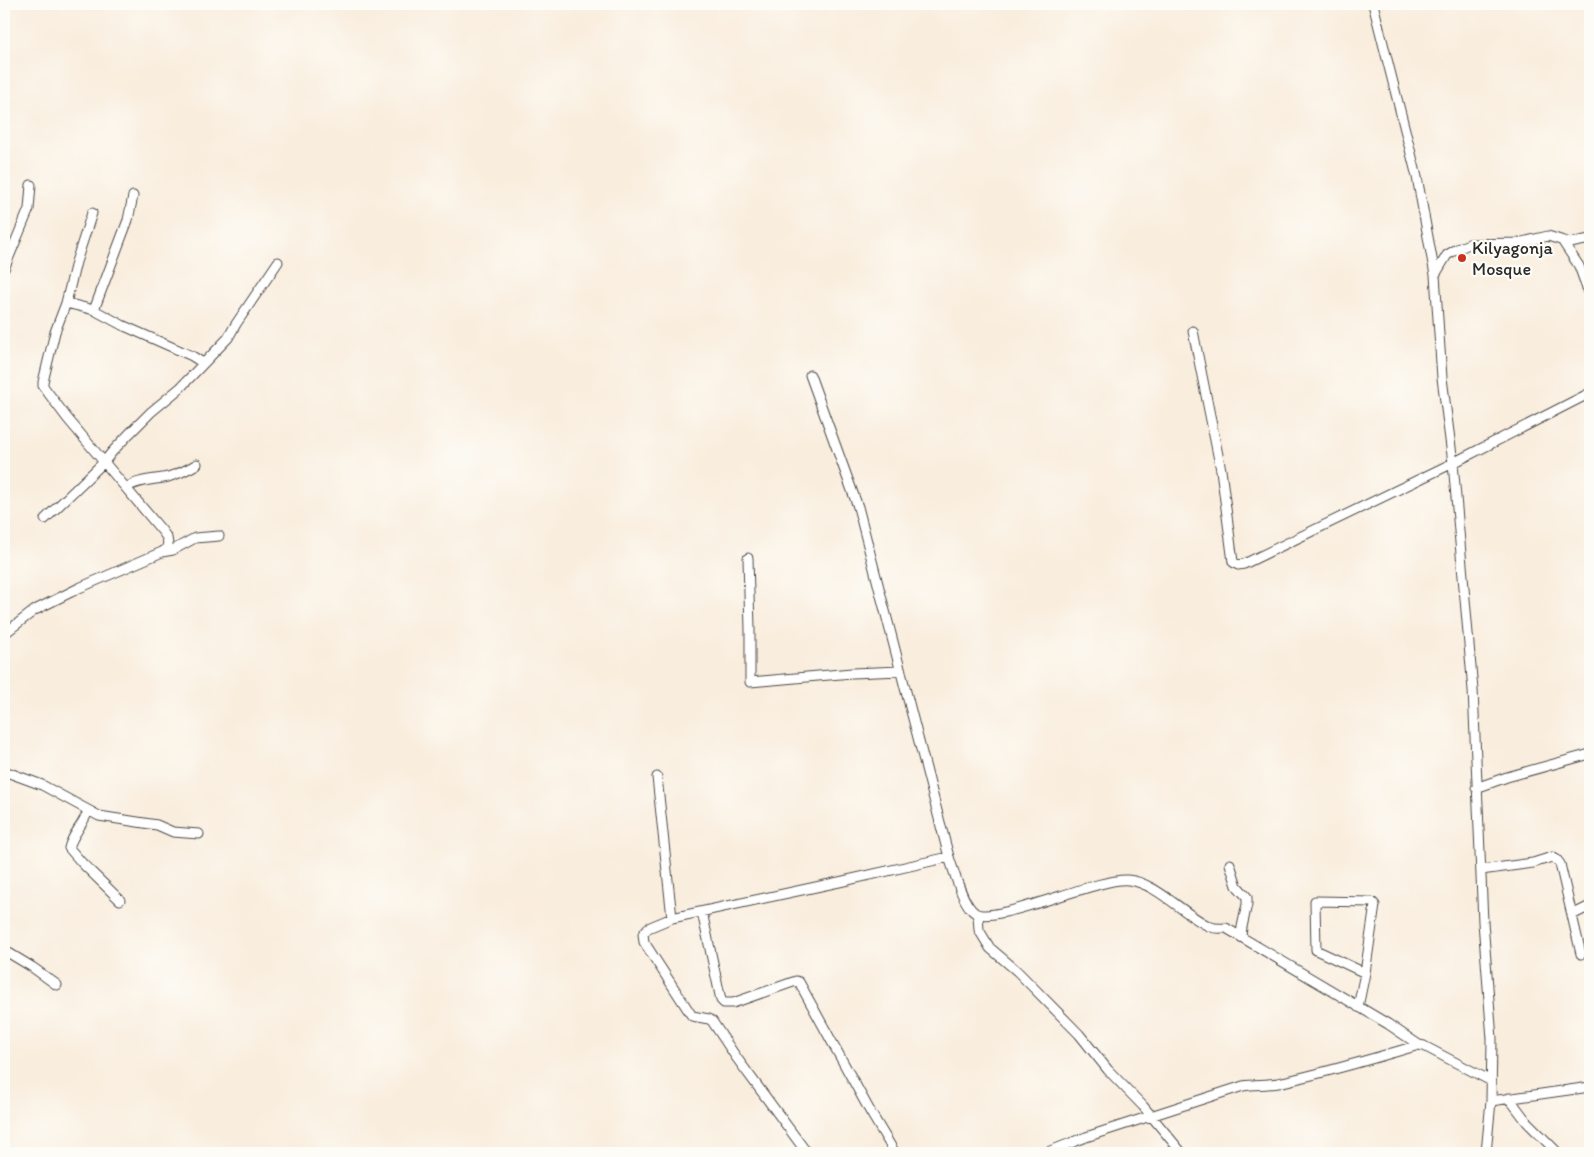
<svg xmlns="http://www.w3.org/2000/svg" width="1594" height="1157" viewBox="0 0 1594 1157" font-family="Itim,sans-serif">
	<rect width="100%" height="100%" fill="#fdfcf7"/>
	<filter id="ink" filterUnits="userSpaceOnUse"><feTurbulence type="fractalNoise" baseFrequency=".02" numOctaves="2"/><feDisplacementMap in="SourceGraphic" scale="10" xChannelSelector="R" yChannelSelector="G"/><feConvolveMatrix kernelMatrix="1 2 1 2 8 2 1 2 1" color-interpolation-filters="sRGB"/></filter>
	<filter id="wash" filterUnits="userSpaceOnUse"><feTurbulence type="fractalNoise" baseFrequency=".0096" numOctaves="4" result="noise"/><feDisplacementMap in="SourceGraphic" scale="20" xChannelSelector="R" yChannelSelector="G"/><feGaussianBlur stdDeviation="1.12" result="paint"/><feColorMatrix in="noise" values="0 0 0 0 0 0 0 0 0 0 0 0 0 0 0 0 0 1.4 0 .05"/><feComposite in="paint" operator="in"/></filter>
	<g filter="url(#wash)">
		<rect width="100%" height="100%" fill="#f9eddd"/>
	</g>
	<g filter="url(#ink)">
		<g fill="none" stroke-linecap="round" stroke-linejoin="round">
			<defs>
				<path id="minor" d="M1373 4 1417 177 1435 275 1442 378 1453 463 1473 690 1483 922 1492 1039 1491 1101 1486 1153
					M1563 242 1579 266 1590 296
					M4 269 29 209 31 185
					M1435 275 1447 255 1457 249 1469 244 1518 243 1548 236 1570 243 1590 239
					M66 303 94 310 122 325 192 356 203 363
					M94 310 128 220 133 196
					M1193 331 1221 470 1233 562 1238 565 1244 564 1453 463 1590 393
					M810 375 858 507 949 857C954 871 962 903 974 912 991 927 1098 877 1128 880 1156 882 1186 917 1211 927 1216 929 1221 928 1226 928L1388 1024 1419 1045
					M126 488C137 480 154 480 168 477 178 474 187 470 197 464
					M45 519 104 462 67 418 43 386V382L55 332 66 303 76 262 92 213
					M162 552 173 550 195 538 219 536
					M748 558 750 629V682L852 673 901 671
					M4 634 35 610 79 588 162 552 166 549 168 544 167 538 163 532 104 462 112 452 129 434 151 412 180 388 228 338 236 324 278 262
					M4 771 42 785 99 816 157 825 173 832 199 834
					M657 777 672 918 839 882 949 857
					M1476 788 1507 777 1590 754
					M88 811C83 825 72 835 69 848L82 863 120 900
					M1230 864 1237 886 1247 897V904L1242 927 1241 937
					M1481 870 1533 863 1552 857 1557 860 1560 864 1581 954
					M702 912 721 1000 724 1003H733L796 981 799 982 871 1113 895 1153
					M978 915 979 930 990 948 1017 971 1079 1034 1108 1070 1143 1106 1182 1153
					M1572 915 1590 906
					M672 918 648 928 643 934 644 942 692 1016 709 1019 712 1021 736 1057 807 1153
					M4 950 32 967 57 985
					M1358 1007 1365 973 1375 905 1372 902 1315 901 1316 950 1365 973
					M1509 1098 1527 1122 1558 1153
					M1491 1101 1590 1087
					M1045 1153 1086 1137 1243 1086C1255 1084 1266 1085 1278 1083 1325 1073 1372 1059 1419 1045L1424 1046 1491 1081"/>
			</defs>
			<!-- minor casing -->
			<use href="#minor" stroke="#4a4846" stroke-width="11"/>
			<!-- minor -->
			<use href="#minor" stroke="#fff" stroke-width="9"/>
		</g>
	</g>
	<!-- markers -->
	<circle fill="#c8321e" stroke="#fdfcf7" stroke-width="2" cx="1462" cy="258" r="5"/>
	<g text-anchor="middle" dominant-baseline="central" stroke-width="4.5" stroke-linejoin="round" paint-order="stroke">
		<!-- poi labels -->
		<g font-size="18" fill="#2b2b2b" stroke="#fdfcf7" text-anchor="start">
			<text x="1472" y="248">Kilyagonja<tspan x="1472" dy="21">Mosque</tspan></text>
		</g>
	</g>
	<!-- margin -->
	<rect width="1594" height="1157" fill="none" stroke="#fdfcf7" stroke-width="20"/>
</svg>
